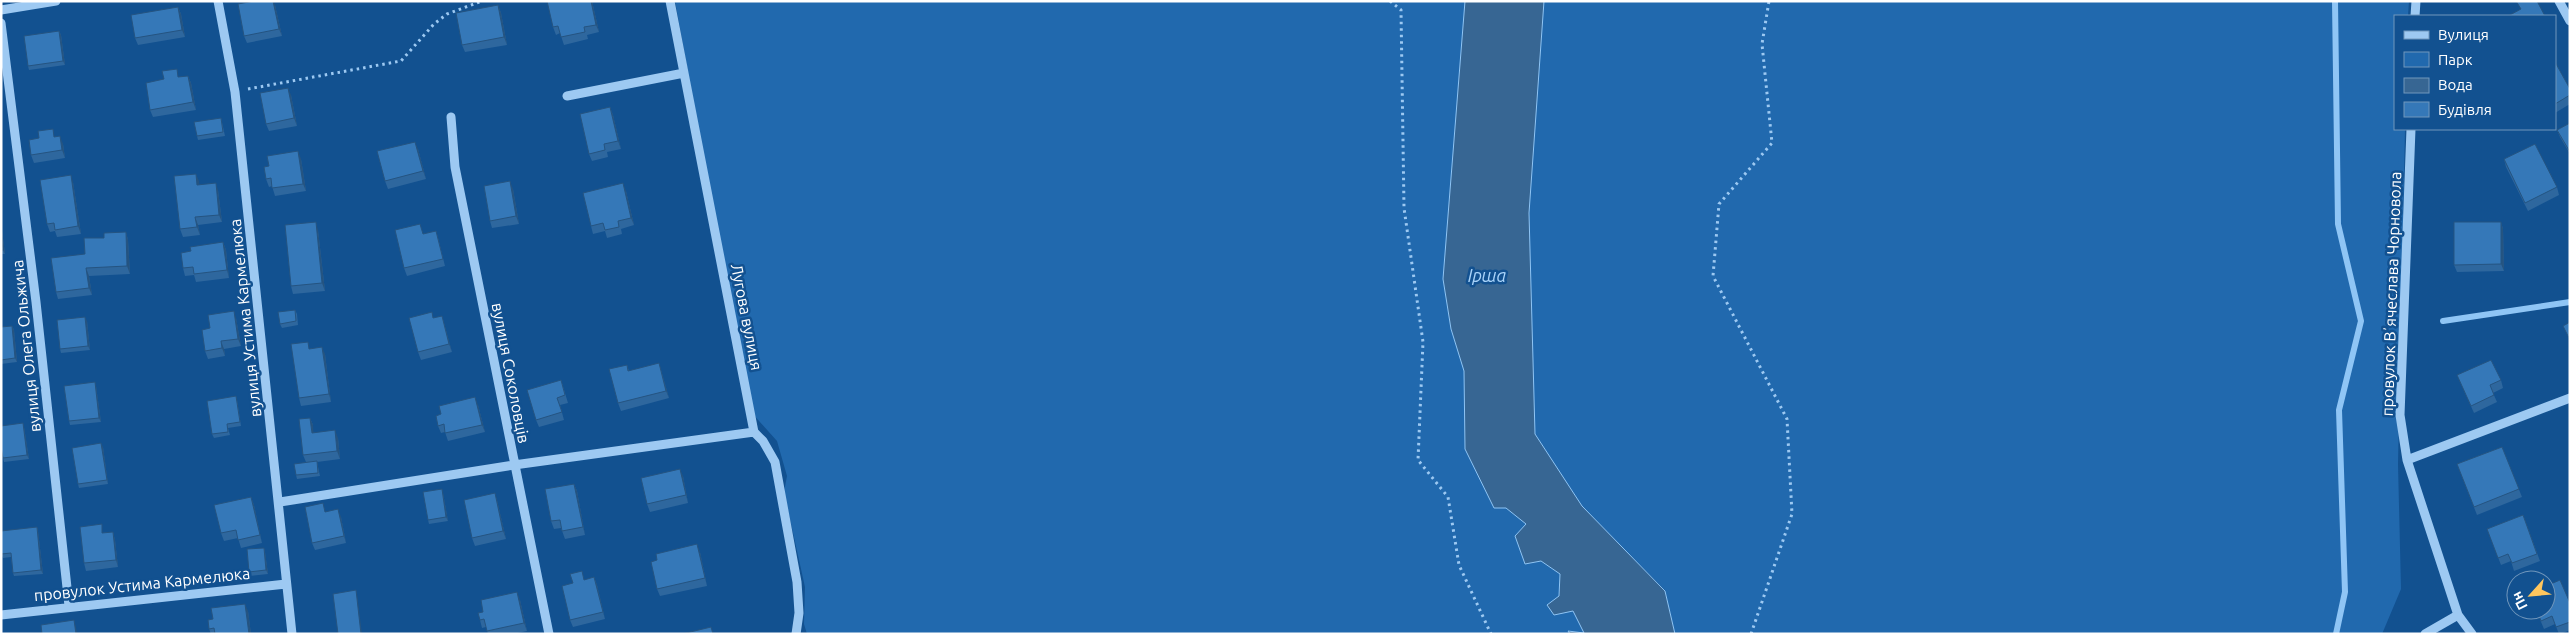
<svg xmlns="http://www.w3.org/2000/svg" width="2571" height="635" viewBox="0 0 2571 635" font-family="Ubuntu,sans-serif">
	<rect width="100%" height="100%" fill="#125190"/>
	<!-- green -->
	<path fill="#2169ae" d="M675 1H1465L1443 279 1451 329 1464 370 1465 449 1506 508 1526 524 1515 536 1525 564 1541 561 1560 574 1559 596 1548 605 1573 611 1585 633 1569 631 1570 634H807L804 624 805 587 784 492 787 476 777 441 750 411Z
		M1544 1H2409L2408 16H2395V129H2405L2398 464 2401 589 2382 634H1675L1665 590 1582 506 1535 434 1529 213Z"/>
	<!-- water -->
	<path fill="#376693" stroke="#8fc5f5" d="M1465 1H1544L1529 213 1535 434 1582 506 1665 591 1675 634H1570L1568 631 1584 633 1573 611 1554 615 1547 605 1559 596 1560 574 1541 561 1525 564 1515 536 1526 524 1506 508H1494L1465 449 1464 371 1451 329 1443 279Z"/>
	<g fill="none" stroke-linecap="round" stroke-linejoin="round">
		<!-- stream -->
		<path stroke="#8fc5f5" stroke-width="6" d="M2335 1 2338 224 2361 321 2339 410 2345 592 2336 634
			M2443 321 2570 302"/>
		<!-- path -->
		<path stroke="#9dc9f2" stroke-width="3" stroke-dasharray="2.5 4" stroke-linecap="butt" d="M1390 1 1401 10 1404 208 1423 342 1418 460 1448 497 1459 565 1491 634
			M248 89 401 61 434 24 447 14 482 1
			M1751 634 1792 514 1787 419 1713 276 1719 204 1772 143 1762 44 1769 1"/>
		<!-- minor -->
		<path stroke="#9dc9f2" stroke-width="9" d="M218 1 235 92 292 634
			M670 1 754 432 763 441 775 462 797 582 799 613 796 634
			M2559 1 2570 21
			M1 10 56 1
			M2415 16 2416 1
			M1 23 36 302 69 606
			M567 96 684 73
			M451 117 455 167 549 634
			M2411 129 2400 415 2407 460 2458 615 2472 634
			M2407 460 2570 398
			M280 502 514 465 754 432
			M1 615 286 584
			M2425 634 2458 615"/>
	</g>
	<!-- wall -->
	<path fill="#2e679e" d="M592 1 599 32 587 35 588 39 564 45 560 33 556 35 553 27Z
		M275 5 282 36 247 43 244 36Z
		M498 5 501 13 507 45 465 52 462 45Z
		M178 7 181 14 185 37 138 45 135 38Z
		M59 31 61 35 65 65 29 70 28 66Z
		M2555 62 2570 89V104L2555 113Z
		M188 76 191 83 196 110 153 117 150 110 180 77Z
		M291 95 297 126 269 131 266 124Z
		M610 107 613 115 621 149 607 152 608 157 592 161 589 154Z
		M221 118 225 136 198 140 197 136Z
		M2570 123V154L2560 137 2557 130Z
		M55 137 63 144 65 158 34 163 31 155Z
		M418 149 426 179 388 189 385 181Z
		M301 159 306 191 275 196 272 186 269 187 266 179Z
		M2504 159 2557 187 2559 195 2528 211 2506 167Z
		M199 181V185L218 190 222 222 198 225 200 235 183 237 180 229Z
		M73 182 81 234 57 237 55 231 50 232 47 224Z
		M513 189 519 224 492 228 490 221Z
		M626 191 634 225 621 229 622 234 607 238 605 231 593 234 591 226Z
		M2501 222 2503 229 2504 271 2457 272 2454 265Z
		M1 223 5 254H1Z
		M318 230 325 291 293 294 291 286Z
		M436 231 438 238 445 266 407 276 404 268 424 234Z
		M126 232 128 240 130 274 89 276 92 295 58 299 56 292 85 254 104 238Z
		M223 242 226 250 229 278 196 282 194 275 185 276 183 268 191 251Z
		M295 310 297 314 298 325 282 328 280 324Z
		M442 316 452 352 421 360 418 352 434 318Z
		M236 318 241 346 224 349 225 356 208 359 205 351 210 328Z
		M87 321 90 350 61 353 60 349Z
		M12 326 14 330 17 362 1 364V327Z
		M311 348 325 354 331 402 301 406 299 398Z
		M627 365 629 371 661 370 669 398 621 411 618 403Z
		M2457 375 2501 380 2503 388 2493 393 2497 402 2474 413Z
		M561 380 568 403 560 405 564 420 539 427 536 420Z
		M96 386 101 422 70 425 69 421Z
		M237 400 241 426 228 428 230 435 214 438 212 434Z
		M478 405 485 432 448 441 445 432 441 433 438 426Z
		M310 418 313 425V433L338 438 340 459 317 462 320 476 297 479 296 475 306 462 303 455Z
		M24 427 29 459 4 462 3 458Z
		M103 447 108 484 79 488 78 484Z
		M2502 447 2522 497 2477 515 2457 464Z
		M683 476 688 503 650 512 647 504Z
		M574 484 577 491 585 535 565 539 561 528 554 529 551 521Z
		M443 493 448 521 429 524 428 520Z
		M251 497 254 505 262 543 241 548 238 538 224 541 221 533Z
		M497 500 506 539 475 546 472 538Z
		M326 512 341 517 346 543 315 550 312 543Z
		M2523 515 2540 561 2514 571 2511 561 2501 565 2487 529Z
		M37 527 38 531 43 574 14 576 13 573 11 557 3 558 1 554Z
		M113 532 115 540 118 567 86 571 84 563 104 533Z
		M264 548 265 552 268 574 250 576 249 572Z
		M700 552 707 586 660 596 657 589V560Z
		M594 577 597 585 605 619 573 627 570 620 585 580Z
		M520 600 527 631 513 634H488L486 627 482 628 480 620 483 612Z
		M2570 603V630L2561 634H2559L2555 624 2544 629 2536 610Z
		M248 611 251 634H211L209 629 213 619Z"/>
	<!-- shaded-wall -->
	<path fill="#255481" d="M273 1 275 5 282 36 279 29Z
		M591 1H592L599 32 596 25Z
		M498 5 501 13 507 45 504 37Z
		M178 7 181 14 185 37 182 30Z
		M59 31 61 35 65 65 63 61Z
		M188 76 191 83 196 110 193 102Z
		M288 88 291 95 297 126 294 118Z
		M610 107 613 115 621 149 618 141Z
		M60 136 63 144 65 158 62 150Z
		M415 142 418 149 426 179 423 171Z
		M298 151 301 159 306 191 303 184Z
		M196 174 199 181 200 193 197 185Z
		M71 175 73 182 81 234 78 226Z
		M510 181 513 189 519 224 516 216Z
		M216 183 218 190 222 222 219 215Z
		M623 183 626 191 634 225 631 218Z
		M195 217 198 225 200 235 197 227Z
		M316 222 318 230 325 291 322 283Z
		M2501 222 2503 229 2504 271 2501 264Z
		M1 223 5 254 3 250 1 232Z
		M126 232 128 240 130 274 127 266Z
		M223 242 226 250 229 278 227 270Z
		M86 268 89 276 92 295 89 288Z
		M234 311 236 318 241 346 238 339Z
		M442 316 444 323 452 352 449 344Z
		M85 317 87 321 90 350 88 346Z
		M12 326 14 330 17 362 15 358Z
		M221 341 224 349 225 356 222 348Z
		M322 347 325 354 331 402 329 394Z
		M659 363 669 398 666 391Z
		M95 382 96 386 101 422 99 418Z
		M475 397 478 405 485 432 482 425Z
		M310 418 313 425 314 440 312 433Z
		M23 423 24 427 29 459 27 455Z
		M335 430 338 438 340 459 337 451Z
		M101 443 103 447 108 484 107 480Z
		M680 469 683 476 688 503 686 495Z
		M574 484 577 491 585 535 583 527Z
		M442 489 443 493 448 521 446 517Z
		M495 493 497 500 506 539 503 531Z
		M251 497 254 505 262 543 260 535Z
		M338 509 341 517 346 543 344 536Z
		M37 527 38 531 43 574 41 570Z
		M113 532 115 540 118 567 116 560Z
		M697 544 700 552 707 586 705 578Z
		M264 548 265 552 268 574 266 570Z
		M594 577 597 585 605 619 603 612Z
		M356 590 357 594 362 634H361Z
		M517 592 520 600 527 631 524 623Z
		M245 604 248 611 251 634H249Z
		M74 620 76 627 77 634H76Z"/>
	<!-- building -->
	<path fill="#3578b8" stroke="#255481" d="M254 1H273L279 29 244 36 238 4Z
		M547 1H591L596 25 584 27 585 32 561 37 558 26 553 27Z
		M2516 1H2537L2545 16H2508L2521 9Z
		M498 5 504 37 462 45 456 13Z
		M178 7 182 30 135 38 131 15Z
		M59 31 63 61 28 66 24 36Z
		M2555 62 2570 89V95L2555 104Z
		M177 69 178 77 188 76 193 102 150 110 146 83 164 79 162 71Z
		M288 88 294 118 266 124 260 93Z
		M610 107 618 141 604 144 605 150 589 154 580 114Z
		M221 118 223 132 197 136 194 122Z
		M2570 123V152L2557 130Z
		M53 129 54 137 60 136 62 150 31 155 29 140 39 138 38 131Z
		M415 142 423 171 385 181 377 151Z
		M2535 144 2557 187 2525 203 2504 159Z
		M298 151 303 184 272 188 271 178 266 179 264 167 269 166 267 156Z
		M196 174 197 185 216 183 219 215 195 217 197 227 180 229 174 176Z
		M71 175 78 226 55 230 54 223 47 224 40 180Z
		M510 181 516 216 490 221 484 186Z
		M623 183 631 218 618 221 619 227 605 230 603 223 591 226 583 193Z
		M316 222 322 283 291 286 285 225Z
		M2454 222H2501V264L2454 265Z
		M420 224 423 234 436 231 443 259 404 268 395 230Z
		M1 232 3 250H1Z
		M126 232 127 266 86 268 89 288 56 292 51 258 85 254 84 238H104V233Z
		M223 242 227 270 194 274 193 267 183 268 181 253 191 251 190 247Z
		M295 310 296 321 280 324 278 312Z
		M234 311 238 339 221 341 222 348 205 351 202 330 210 328 208 315Z
		M432 312 433 318 442 316 449 344 418 352 409 318Z
		M85 317 88 346 60 349 57 320Z
		M2570 322V340L2563 326Z
		M12 326 15 358 1 360V327Z
		M308 342 309 349 322 347 329 394 299 398 291 344Z
		M2491 360 2501 380 2490 385 2494 395 2471 406 2457 375Z
		M659 363 666 391 618 403 609 369 627 365 628 371Z
		M561 380 565 395 557 398 562 412 536 420 527 390Z
		M95 382 99 418 69 421 64 386Z
		M236 396 240 422 227 424 228 432 212 434 207 401Z
		M475 397 482 425 445 433 444 424 438 426 436 416 441 414 439 406Z
		M310 418 312 433 335 430 337 451 303 455 299 419Z
		M23 423 27 455 3 458 1 447V426Z
		M101 443 107 480 78 484 72 448Z
		M2502 447 2519 489 2474 507 2457 464Z
		M317 461 318 473 296 475 294 464Z
		M680 469 686 495 647 504 641 478Z
		M574 484 583 527 562 531 560 520 551 521 545 489Z
		M442 489 446 517 428 520 423 492Z
		M495 493 503 531 472 538 464 500Z
		M251 497 260 535 238 540 236 530 221 533 214 505Z
		M323 503 325 512 338 509 344 536 312 543 305 507Z
		M2523 515 2537 554 2512 563 2508 554 2498 558 2487 529Z
		M102 524V533L113 532 116 560 84 563 80 527Z
		M37 527 41 570 13 573 11 553 1 554V531Z
		M697 544 705 578 657 589 651 562 657 560 656 554Z
		M264 548 266 570 249 572 247 549Z
		M582 571 584 580 594 577 603 612 570 620 562 586 573 583 570 574Z
		M2560 580 2570 603V622L2556 627 2552 616 2541 621 2537 610H2546V586Z
		M356 590 361 634H338L333 594Z
		M517 592 524 623 487 631 484 619 480 620 478 613 483 612 481 600Z
		M245 604 249 634H215L214 628 209 629 208 620 213 619 211 608Z
		M74 620 76 634H42L41 625Z
		M711 627 713 634H682Z"/>
	<g text-anchor="middle" dominant-baseline="central" stroke-width="5" stroke-linejoin="round" paint-order="stroke">
		<!-- street labels -->
		<g font-size="16" fill="#fff" stroke="#125190">
			<text transform="translate(2391 294) rotate(-88)">провулок Вʼячеслава Чорновола</text>
			<text transform="translate(747 317) rotate(79)">Лугова вулиця</text>
			<text transform="translate(245 318) rotate(-96)">вулиця Устима Кармелюка</text>
			<text transform="translate(26 346) rotate(-96)">вулиця Олега Ольжича</text>
			<text transform="translate(511 373) rotate(79)">вулиця Соколовців</text>
			<text transform="translate(142 584) rotate(-6)">провулок Устима Кармелюка</text>
		</g>
		<!-- water labels -->
		<g font-size="18" font-style="italic" fill="#a9d3f9" stroke="#125190">
			<text x="1487" y="275">Ірша</text>
		</g>
	</g>
	<!-- border -->
	<rect width="2571" height="635" fill="none" stroke="#ffffff" stroke-width="5"/>
	<!-- legend -->
	<rect x="2394" y="15" width="162" height="115" fill="#125190" stroke="#7197bc"/>
	<rect x="2404" y="31" width="25" height="8" fill="#9dc9f2" stroke="#7197bc"/>
	<text x="2438" y="40" font-size="15" fill="#ffffff">Вулиця</text>
	<rect x="2404" y="52" width="25" height="15" fill="#2169ae" stroke="#7197bc"/>
	<text x="2438" y="65" font-size="15" fill="#ffffff">Парк</text>
	<rect x="2404" y="78" width="25" height="15" fill="#376693" stroke="#7197bc"/>
	<text x="2438" y="90" font-size="15" fill="#ffffff">Вода</text>
	<rect x="2404" y="102" width="25" height="15" fill="#3578b8" stroke="#7197bc"/>
	<text x="2438" y="115" font-size="15" fill="#ffffff">Будівля</text>
	<!-- north arrow -->
	<g transform="translate(2531 595) rotate(243)"><circle r="24" fill="#125190" stroke="#7197bc"/>
	<path d="M0-4L9 19L0 12L-9 19Z" fill="#ffc65e"/>
	<text y="-8" font-size="14" font-weight="bold" text-anchor="middle" fill="#ffffff">Пн</text>
	</g>
</svg>
